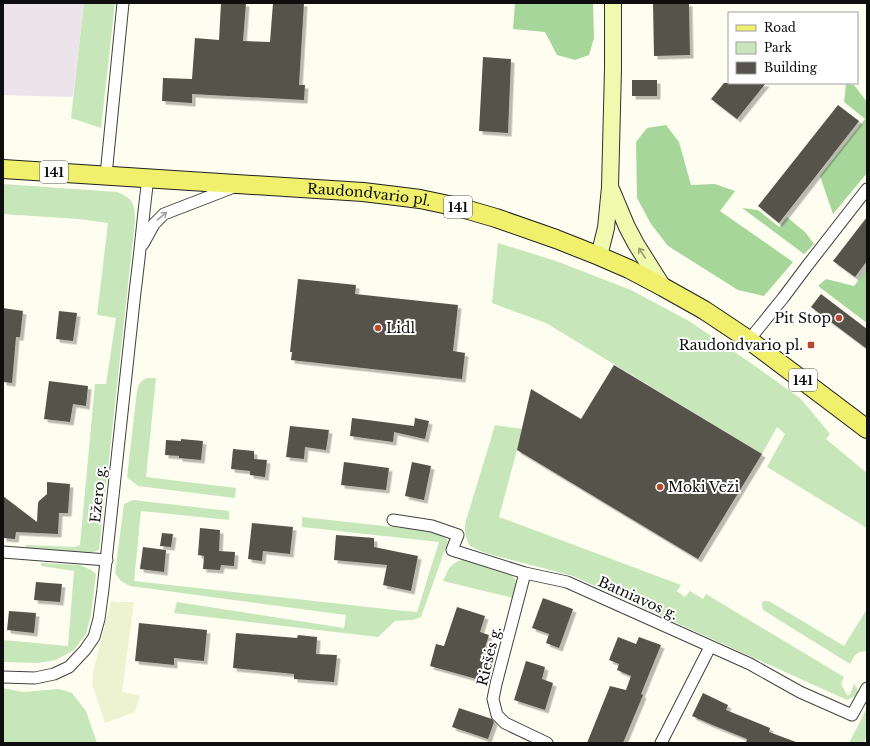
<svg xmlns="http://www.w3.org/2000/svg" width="870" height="746" viewBox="0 0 870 746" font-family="'Libre Baskerville',serif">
	<defs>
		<filter id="shadow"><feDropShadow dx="3.5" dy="3.5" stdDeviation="0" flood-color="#0004"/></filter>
	</defs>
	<rect width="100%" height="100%" fill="#fdfeef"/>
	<!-- industrial -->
	<path fill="#ece3eb" d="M3 3H84L73 97 3 95Z"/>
	<!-- farmland -->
	<path fill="#edf3d1" d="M111 601 116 602H134L122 692 140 696 135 712 105 723 92 684 93 672Z"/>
	<!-- green -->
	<path fill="#c7e7bb" d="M84 3H115L101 128 71 118Z
		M3 184 117 192C133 198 135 204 135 221L99 550 87 554 25 550 26 545 75 547 80 545 95 384H106L116 318 97 315 108 223 78 219 3 214Z
		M498 243 556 261 631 290 689 321 748 361 801 399 830 434 826 439 867 473V528L767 467 785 434 777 427 762 454 546 323 492 303Z
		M147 378H156L146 477 236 488 235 498 138 486 127 477 137 391C139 384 140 381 147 378Z
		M495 425 522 429 517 450 499 517 681 585 677 591 685 597 690 591 703 599 706 594 844 677 841 684 847 695H850L854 684 857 688 858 694 851 698 847 700 573 576 485 553 470 546 467 540 465 533V524Z
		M133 500 229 511V520L141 511 134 581 386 609 417 612 439 542 302 527V517L430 531 443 535 448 541 421 617 413 620 395 621 378 637 174 613 177 602 344 628 346 615 130 586 121 581 115 573 124 504Z
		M462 560 505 572C520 578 517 586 513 598L443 581C449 569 449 564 462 560Z
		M41 563 80 565 91 570 96 574 91 615 86 634 74 650 56 660 38 663 3 662V640L68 646 74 571 41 566Z
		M765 601H769L844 646 867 609V651C855 652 856 654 850 664L763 610 762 605V602Z
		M3 688 23 692 59 689 72 693 86 711 97 743H3Z
		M867 708V735L864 743H849Z"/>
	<!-- forest -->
	<path fill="#a7d69b" d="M515 3H593L594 38 589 55 575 60 557 55 545 32 513 29Z
		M846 84 854 85 867 102V173L833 214 820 176 865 119 844 102Z
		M666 125 679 142 691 185 715 184 735 191 720 211 793 262 764 296 738 290 668 246 651 224 637 198 636 142 647 128Z
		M742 208 758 210 779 227 787 217 806 233 814 244 804 254Z
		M867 269V323L818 286 826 279 854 286Z"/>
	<!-- building -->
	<path fill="#56524b" filter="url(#shadow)" d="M221 3H246L243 41 270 42 273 3H304L299 85H305L304 100 192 94V103L162 101 163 78 192 79 195 38 219 40Z
		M653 3H689L690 55 654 56Z
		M483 57 511 59 508 133 479 131Z
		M632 80H657V96H632Z
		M724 83H766L737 119 711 99Z
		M838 105 859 121 779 223 758 206Z
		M867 217V261L855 277 833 261Z
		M298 279 356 285 355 294 458 305 453 351 465 353 462 379 291 360 292 352H290Z
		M821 294 867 329V349L811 307Z
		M3 308 23 311 20 337H16L12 383 3 382Z
		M59 311 77 313 73 341 56 339Z
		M614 365 762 454 698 559 517 450 531 389 581 419Z
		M49 381 88 386 86 406 73 404 70 422 44 419Z
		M352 418 414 426 415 418 429 421 425 439 394 432 393 442 350 436Z
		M290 426 329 430 326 450 305 447 304 459 286 457Z
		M181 439 203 441 201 460 179 458V456L165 455 166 440 181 441Z
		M233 449 254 451V459L267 460 265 477 250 475V471L231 469Z
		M344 462 389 468 386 490 341 485Z
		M412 462 431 466 424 500 405 496Z
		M47 482 70 484 68 513H59L58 534 16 532 15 539 3 538V496L37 522 38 503 39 501 47 494Z
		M252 523 293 527 290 554 263 551 262 561 248 559Z
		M200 528 220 530 219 551 235 552 234 566 221 565 220 570 203 569 204 556 198 555Z
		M162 533 173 534 171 547 160 546Z
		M336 535 374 538V547L418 556 411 591 383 585 387 565 334 560Z
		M143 547 166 550 164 572 140 569Z
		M36 582 62 584 60 602 34 600Z
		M543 598 573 609 559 648 546 643 549 634 532 628Z
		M457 607 485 616 480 632 489 635 482 657 486 658 480 680 430 666 436 644 444 646Z
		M9 611 36 613 34 633 7 630Z
		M139 623 207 630 204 661 174 658V665L135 661Z
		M236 633 297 638 298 635 317 637 316 654 337 655 334 682 294 679V674L233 668Z
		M618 637 636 644 639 637 661 645 641 694 643 695 623 743H587L610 686 626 690 631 676 617 670 619 664 609 660Z
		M526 661 545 667 542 679 553 683 545 710 514 700Z
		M703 693 728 705 726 710 770 728 769 732 796 742V743H746L747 739 710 724 692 716Z
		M459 708 492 719 494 722 488 739 452 727Z"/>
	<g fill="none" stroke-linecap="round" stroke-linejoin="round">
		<defs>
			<path id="minor" d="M106 175 123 3
				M143 244 154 224 164 214 234 187
				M749 340 783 298 807 266 867 189
				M393 520 432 526 458 535 452 550 525 573 567 582 750 664 800 692 852 715 867 688
				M3 552 107 560
				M525 573 496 684 493 699 497 715 505 723 547 743
				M3 677 35 678 54 674 69 667 85 650 94 637 99 619 103 589 135 292C140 254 143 216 148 178
				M661 743 710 647"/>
			<path id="secondary" d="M611 189 627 227 636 244 663 287
				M599 256 606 228 610 187 613 69V3"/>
			<g id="primary">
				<path id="s1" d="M3 169 363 192 396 196 420 199 458 207 496 218 556 239 599 256 629 269 663 287 704 310 749 340 867 429"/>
			</g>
		</defs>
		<!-- minor casing -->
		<use href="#minor" stroke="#414141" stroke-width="13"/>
		<!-- secondary casing -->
		<use href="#secondary" stroke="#303030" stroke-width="18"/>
		<!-- primary casing -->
		<use href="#primary" stroke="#1f1f1f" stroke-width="20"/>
		<!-- minor -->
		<use href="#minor" stroke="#fff" stroke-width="11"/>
		<!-- secondary -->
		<use href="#secondary" stroke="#f0faae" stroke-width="16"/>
		<!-- primary -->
		<use href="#primary" stroke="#f0f06d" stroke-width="18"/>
	</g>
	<!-- one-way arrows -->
	<defs><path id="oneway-shaft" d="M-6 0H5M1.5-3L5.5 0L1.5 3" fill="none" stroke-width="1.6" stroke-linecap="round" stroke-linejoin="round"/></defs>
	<use stroke="#9f9f9f" href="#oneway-shaft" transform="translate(162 216) rotate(-39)"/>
	<use stroke="#969c6e" href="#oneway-shaft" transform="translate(642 253) rotate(-123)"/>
	<!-- markers -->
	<g fill="#b5492e" stroke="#fff" stroke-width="1.5">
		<circle cx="839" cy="318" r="4"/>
		<circle cx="378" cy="328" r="4"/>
		<rect x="807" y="341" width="8" height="8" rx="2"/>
		<circle cx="660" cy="487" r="4"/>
	</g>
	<g text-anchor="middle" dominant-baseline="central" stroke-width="4" stroke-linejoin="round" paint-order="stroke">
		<!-- shield labels -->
		<g fill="#fff" stroke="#565656" stroke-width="1">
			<rect x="40" y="161" width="28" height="22" rx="3"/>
			<rect x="444" y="196" width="28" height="22" rx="3"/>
			<rect x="789" y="369" width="28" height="22" rx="3"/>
		</g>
		<g font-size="13" font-weight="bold" fill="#0e0e0e">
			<text x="54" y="172">141</text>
			<text x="458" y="207">141</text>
			<text x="803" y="380">141</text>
		</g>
		<!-- street labels -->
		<g font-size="14" fill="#0e0e0e" stroke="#fff">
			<text stroke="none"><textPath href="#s1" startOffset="367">Raudondvario pl.</textPath></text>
			<text transform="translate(98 494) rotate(-84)">Ežero g.</text>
			<text transform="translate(638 598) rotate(24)">Batniavos g.</text>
			<text transform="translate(489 656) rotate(-76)">Riešės g.</text>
		</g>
		<!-- poi labels -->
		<g font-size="14" fill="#0e0e0e" stroke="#fff" text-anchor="end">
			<text x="831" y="318">Pit Stop</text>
			<text x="386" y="328" text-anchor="start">Lidl</text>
			<text x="803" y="345">Raudondvario pl.</text>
			<text x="668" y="487" text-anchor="start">Moki Veži</text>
		</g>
	</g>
	<!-- border -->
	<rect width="870" height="746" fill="none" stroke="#0e0e0e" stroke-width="8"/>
	<!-- legend -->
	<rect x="728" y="12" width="130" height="72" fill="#ffffff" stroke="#9f9f9f"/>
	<rect x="736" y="25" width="20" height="6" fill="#f0f06d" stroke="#9f9f9f"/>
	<text x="764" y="32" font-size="12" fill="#0e0e0e">Road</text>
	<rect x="736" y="42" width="20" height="12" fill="#c7e7bb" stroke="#9f9f9f"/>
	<text x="764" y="52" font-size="12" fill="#0e0e0e">Park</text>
	<rect x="736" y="62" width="20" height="12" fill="#56524b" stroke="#9f9f9f"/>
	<text x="764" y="72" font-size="12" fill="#0e0e0e">Building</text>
</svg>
